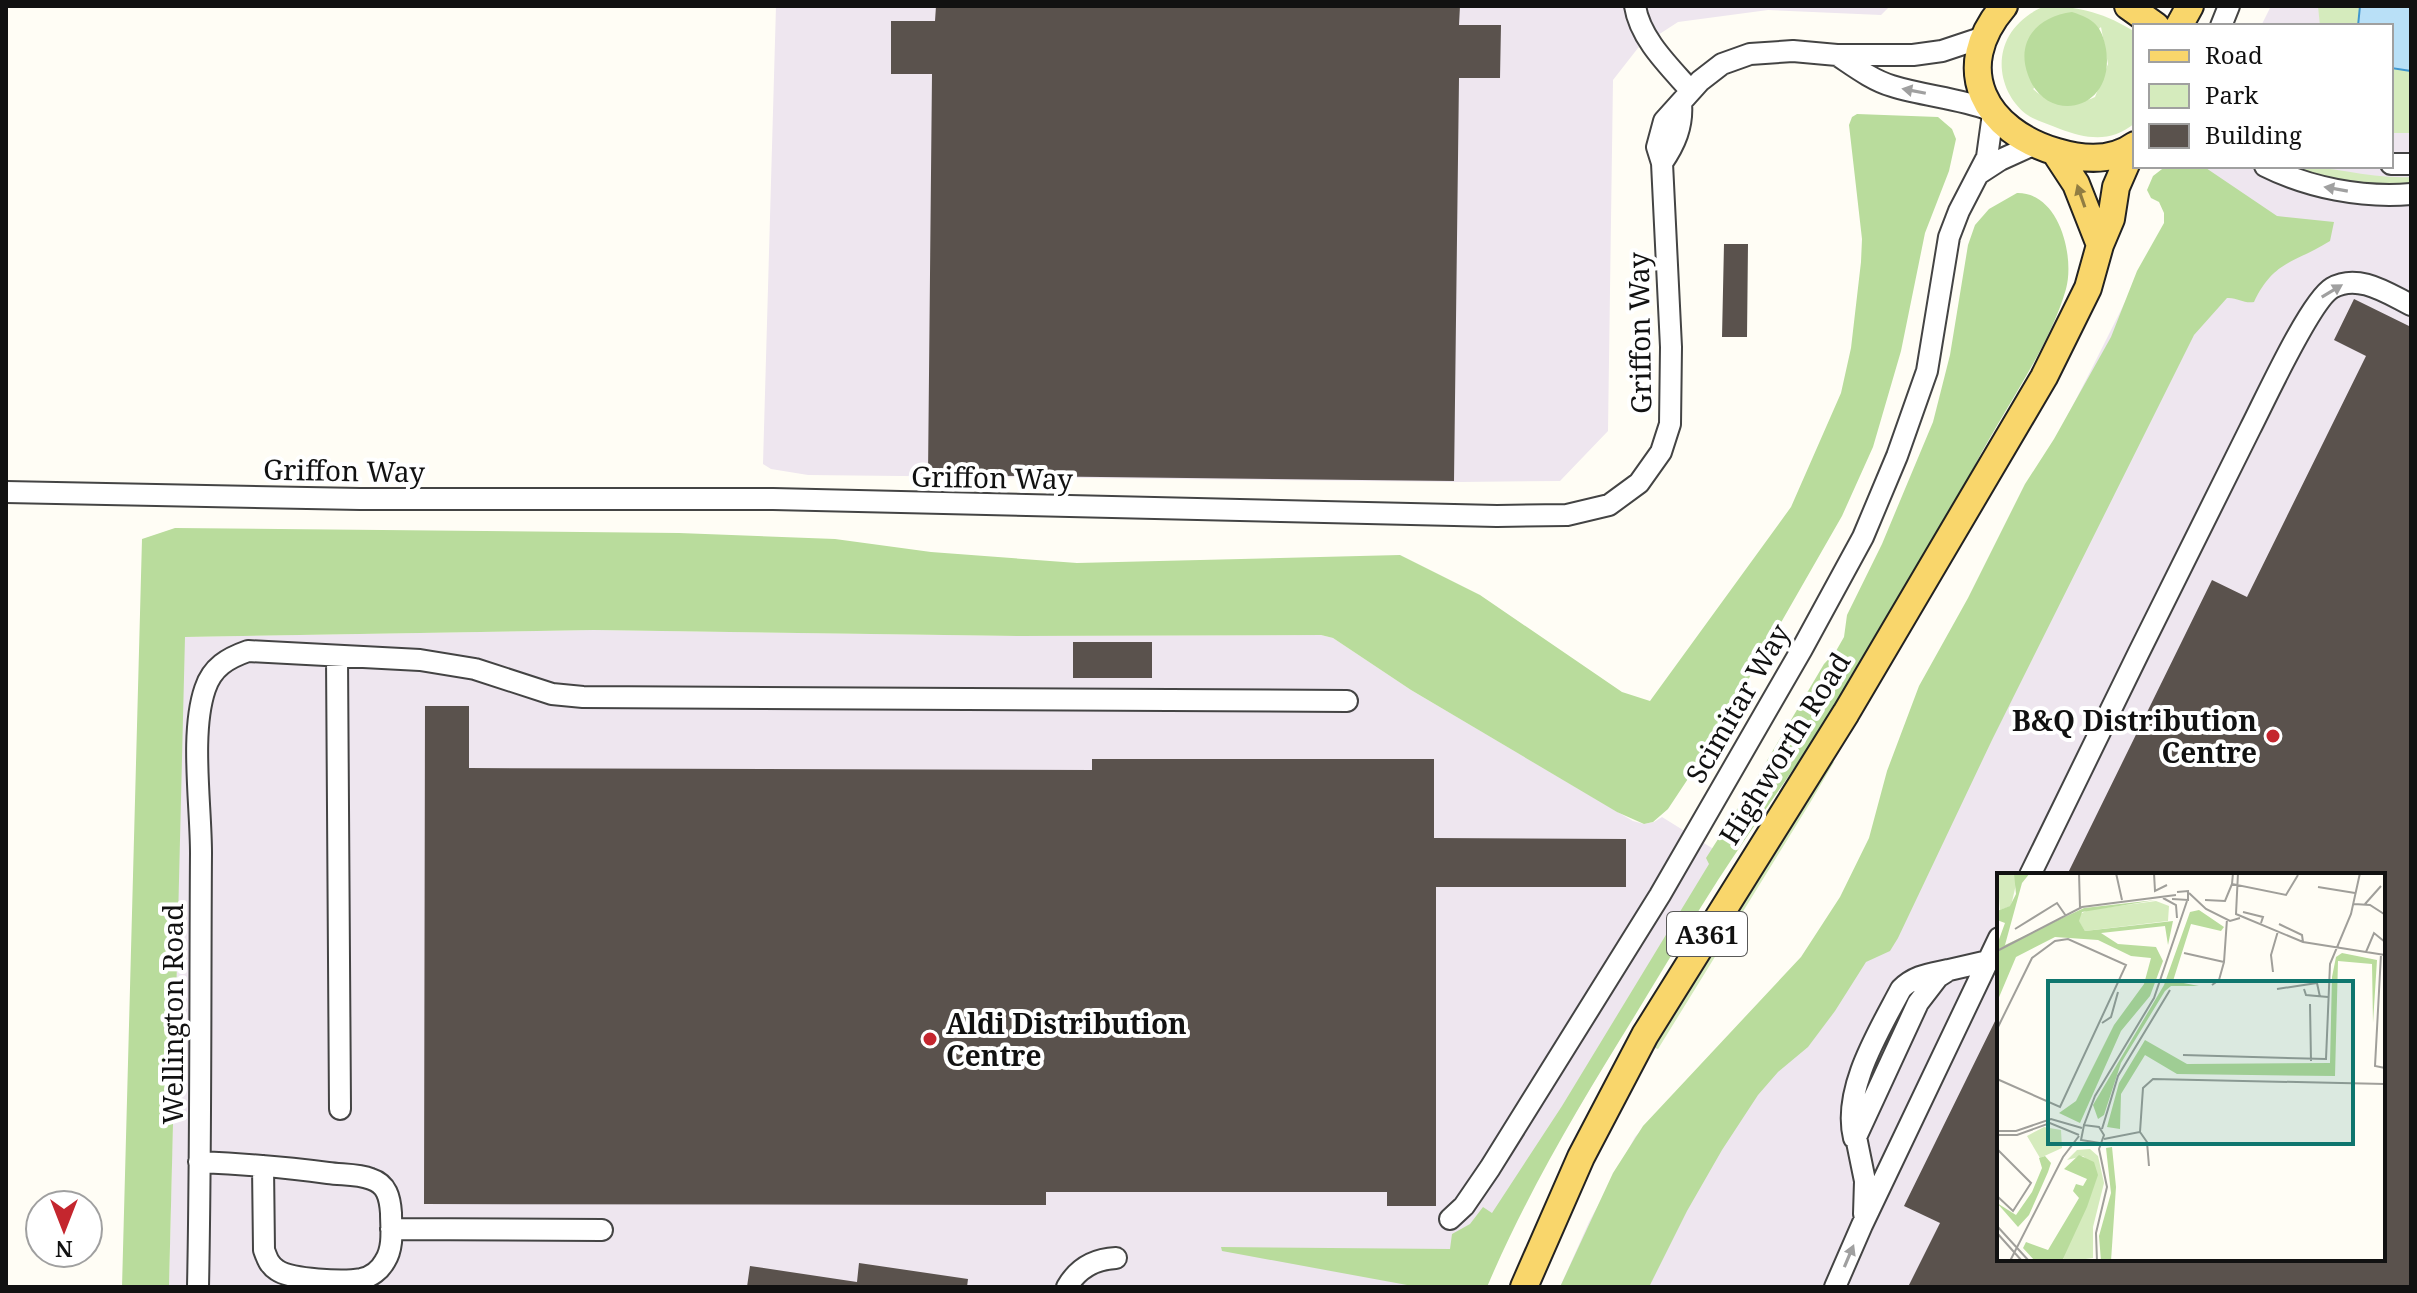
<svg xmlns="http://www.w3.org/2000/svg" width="2417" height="1293" viewBox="0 0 2417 1293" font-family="'Noto Serif',serif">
	<rect width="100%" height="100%" fill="#fffdf5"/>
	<!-- industrial -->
	<path fill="#eee6ef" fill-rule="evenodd" d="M776 6H1890L1881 15 1768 10 1678 22 1638 48 1613 80 1608 431 1560 481 1460 482 808 475 771 469 763 464Z
		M2271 6H2411V1287H1560L1589 1222 1635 1137 1667 1101 1837 927 1955 634 2090 372 2193 166H2391V26H2261ZM1999 875H2383V1259H1999Z
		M594 630 1017 636 1321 635 1333 638 1411 690 1633 821 1644 824 1654 822 1662 817 1728 858 1495 1248 1480 1287H169L184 637Z"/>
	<!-- green -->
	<path fill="#d5ebbd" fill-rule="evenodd" d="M2046 6C2079 6 2107 14 2135 32V123C2111 143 2087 139 2060 129 2049 124 2035 121 2026 114 2003 96 1994 62 2009 36 2017 22 2031 11 2046 6ZM2101 27 2108 64 2095 97C2070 108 2054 107 2033 89Z
		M2318 6H2360L2358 26H2320Z
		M2391 68 2411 71V133H2391Z
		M2292 166C2333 166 2370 179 2411 177V183C2371 187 2329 181 2292 166Z
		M1829 760 1834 762 1810 803 1658 1049 1652 1047Z"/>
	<!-- forest -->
	<path fill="#b9dc9c" d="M2072 12C2094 19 2102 26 2106 49 2116 112 2046 126 2028 75 2015 40 2039 16 2072 12Z
		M1857 114 1938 117 1952 129 1956 139 1949 171 1925 233 1901 351 1873 447 1842 516 1713 741 1668 809 1653 822 1644 824 1617 812 1411 690 1333 638 1321 635 1017 636 594 630 185 637 169 1287H122L142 539 175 528 679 533 835 539 931 552 1077 563 1400 555 1480 595 1622 692 1650 701 1791 507 1841 393 1851 348 1861 262 1862 239 1849 125 1852 117Z
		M2166 166H2203L2277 216 2334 222 2330 241C2295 263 2274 260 2254 302 2244 304 2237 297 2227 298L2194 335 1992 740 1898 938 1890 951 1866 962 1835 1011 1808 1047 1778 1072 1758 1095 1722 1150 1687 1211 1649 1287H1560L1613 1173 1643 1126 1801 957 1840 897 1869 838 1887 771 1919 686 1968 598 2025 484 2054 439 2111 337 2137 271 2164 223V213L2159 202 2151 198 2147 190 2153 176Z
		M2017 193C2059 192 2075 256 2066 289 2050 346 2003 411 1975 465 1924 564 1866 660 1805 752 1776 795 1746 837 1718 880 1689 925 1662 971 1634 1017 1580 1104 1527 1193 1487 1287H1418L1222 1251 1221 1247 1450 1249 1452 1234 1470 1224 1483 1207 1492 1213 1562 1106 1709 864 1706 858 1755 781 1824 664 1836 651 1844 637 1847 615 1882 544 1933 422 1950 355 1968 245 1975 225 1989 209Z"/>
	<!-- water -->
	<path fill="#b9e0f7" stroke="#3f96cf" stroke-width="2" d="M2360 6H2411V71L2391 68V26H2358Z"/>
	<!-- building -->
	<path fill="#5a524d" d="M936 6H1460L1459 25H1501L1500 78H1459L1454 481 928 475 932 74H891V21H935Z
		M1724 244H1748L1747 337H1722Z
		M2354 299 2411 327V1287H1908L1940 1223 1904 1206 1999 1013V1259H2383V875H2067L2212 580 2247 597 2366 356 2334 340Z
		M1073 642H1152V678H1073Z
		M425 706H469V768L1092 770V759H1434V838L1626 839V887H1436V1206H1387V1192H1046V1205L424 1204Z
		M859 1263 968 1279 967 1287H747L750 1266 857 1282Z"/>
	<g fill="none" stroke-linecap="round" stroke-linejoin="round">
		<defs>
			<path id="minor" d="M1635 6C1640 39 1670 67 1691 91
				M2221 26 2229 6
				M1837 55C1855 67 1872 80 1892 86 1924 96 1958 98 1990 110
				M1662 163C1675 144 1683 126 1681 103
				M2391 164H2411
				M2265 166C2309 188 2362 198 2411 194
				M1980 173 2000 160 2035 144
				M6 492 360 499H773L1497 516 1567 515 1609 505 1639 483 1661 452 1670 424 1671 347 1662 163 1657 147 1664 121 1700 81 1722 64 1750 54 1793 51 1837 55H1913L1942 51 1984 37
				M337 657 340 1109
				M2030 875C2102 726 2176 577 2250 429 2264 402 2310 301 2332 288 2358 273 2387 293 2411 305
				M1854 1138C1842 1090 1879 1031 1901 989 1915 975 1930 974 1948 970
				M199 1162C242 1164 285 1167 328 1173 342 1175 358 1174 371 1179 387 1184 390 1198 391 1213 391 1228 394 1247 385 1261 380 1270 371 1277 361 1279 344 1282 291 1280 277 1270 269 1265 267 1258 264 1250L263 1166
				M1864 1214 1865 1181 1856 1137 1918 1003 1938 977 1949 970 1988 961
				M1450 1219 1464 1206 1490 1168 1660 895 1802 649 1863 537 1897 456 1927 371 1949 237 1959 211 1987 157 1993 114
				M391 1229 602 1230
				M198 1287C201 1142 200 998 201 853 201 805 190 733 205 689 212 667 228 658 248 651L420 660 475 669 552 694 583 697 1347 701
				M1067 1287C1078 1268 1094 1259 1116 1258
				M1835 1287 1862 1225 1999 938"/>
			<path id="major" d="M2004 6C1950 69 1985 131 2057 152 2084 160 2112 162 2135 145
				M2128 6 2156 26
				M2179 26 2190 6
				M2055 152 2076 184 2100 245
				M1524 1287 1581 1157 1645 1035 1846 713 2044 377 2088 288 2100 245 2111 219 2116 187 2133 148"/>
		</defs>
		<!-- minor casing -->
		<use href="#minor" stroke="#444" stroke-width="24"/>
		<!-- major casing -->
		<use href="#major" stroke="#222" stroke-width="30"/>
		<!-- minor -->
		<use href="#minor" stroke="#fff" stroke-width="20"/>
		<!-- major -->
		<use href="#major" stroke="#f9d66b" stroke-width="26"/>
	</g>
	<!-- one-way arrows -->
	<defs><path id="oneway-solid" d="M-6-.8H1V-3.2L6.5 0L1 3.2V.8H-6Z" transform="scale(2)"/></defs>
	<g fill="#a0a0a0">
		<use href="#oneway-solid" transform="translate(1914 91) rotate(-169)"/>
		<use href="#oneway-solid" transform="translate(2336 189) rotate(-170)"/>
		<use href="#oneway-solid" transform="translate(2332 291) rotate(-31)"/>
		<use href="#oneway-solid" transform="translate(1849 1256) rotate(-67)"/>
	</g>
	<use fill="#917d42" href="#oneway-solid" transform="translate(2081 196) rotate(-109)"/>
	<!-- markers -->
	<g fill="#c4262e" stroke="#fff" stroke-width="3">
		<circle cx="2273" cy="736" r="8"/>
		<circle cx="930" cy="1039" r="8"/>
	</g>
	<g text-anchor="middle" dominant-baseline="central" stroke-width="8" stroke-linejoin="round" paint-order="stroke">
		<!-- shield labels -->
		<rect fill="#fff" stroke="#585858" stroke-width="2" x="1667" y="912" width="80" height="44" rx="6"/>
		<g font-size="26" font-weight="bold" fill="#111">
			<text x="1707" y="934">A361</text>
		</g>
		<!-- street labels -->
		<g font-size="28" fill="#111" stroke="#fff">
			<text transform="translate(1639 333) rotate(-91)">Griffon Way</text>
			<text transform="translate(344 470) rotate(1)">Griffon Way</text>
			<text transform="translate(992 477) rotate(1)">Griffon Way</text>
			<text transform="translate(1737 703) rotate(-60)">Scimitar Way</text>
			<text transform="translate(1784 748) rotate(-58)">Highworth Road</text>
			<text transform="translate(172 1014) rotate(-90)">Wellington Road</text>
		</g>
		<!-- poi labels -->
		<g font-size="28" font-weight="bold" fill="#111" stroke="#fff" text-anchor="end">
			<text x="2257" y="720">B&amp;Q Distribution<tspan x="2257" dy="32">Centre</tspan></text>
			<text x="946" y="1023" text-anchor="start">Aldi Distribution<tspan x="946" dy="32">Centre</tspan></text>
		</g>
	</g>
	<!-- overview -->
	<g transform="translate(1997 873)">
		<rect width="388" height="388" fill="#fffdf5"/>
		<path d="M0 0H17L20 7 14 33 3 37ZM159 28 172 33 171 48 88 58 82 49 81 42 91 37ZM47 254 64 257 65 275 43 285 30 263ZM93 276 101 283 107 310 96 354V385L74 388 64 385 65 378 99 296 86 283 70 287 80 277Z" fill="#d5ebbd"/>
		<path d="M17 0H33L25 10 8 72 87 35 159 27 85 39 82 48 88 58 176 48 171 72 168 53 104 60 121 71 159 74 166 88 153 123 124 158 83 250 62 240 79 228 117 152 147 111 154 85 134 83 101 67 58 64 19 84 0 129V72L8 50 0 47V38L13 33 19 21ZM202 37 227 54 224 58 194 51 176 108 202 113H174L168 118 124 190 107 242 101 246 96 232 167 112 193 39ZM345 80 380 87 376 150 375 91 341 88 338 203 180 201 148 182 124 221 123 256 110 254 122 210 148 167 190 191 333 190 335 104 339 84ZM115 274 119 314 114 388H104L102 363 114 320 109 275ZM82 282 97 289 101 302 90 334 65 388H38L26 375 29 369 51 377 82 325 76 318 79 311 86 313 90 306 67 296ZM48 283 54 290 51 299 32 342 21 354 0 330 19 342 35 319 45 295 42 285Z" fill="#b9dc9c"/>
		<path fill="none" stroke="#a09f9a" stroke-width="2" d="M82 0 83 35M119 0 125 27M157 0 158 18 170 12M236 0 235 11 289 22 301 2M241 0 239 41 306 69 388 82M321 14 358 20M192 20 209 36 233 48 243 45M166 25 179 32 180 45M175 26 191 27V18L180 19M208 27 228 28 235 11M357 31 373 32 387 41M368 31 384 13M246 39 266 44 264 50M282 51 305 62 306 69M18 56 60 30 69 43M0 78 85 34 179 22M369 79 377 60 388 69M187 80 227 89M384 81 378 193 388 195M276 99 274 82 281 58M215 112 222 107 227 89 230 46M280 116 320 110 323 124M307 116 309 122 331 124M313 131 314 188M105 150 114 144 121 119M0 156 35 85 58 68 71 66 129 92 63 234 0 206M186 182 329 186 333 91 354 41 363 0M87 252 98 223 157 125 190 28M105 256 121 203 173 117M0 258H19L54 246 85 255M143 259 150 269 152 293M0 262H20L53 250 82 262M107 266 143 259 146 215 156 206 388 211M0 276 34 310 16 338 0 323M0 353 32 388M0 360 25 388M13 388 66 284 82 263M100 388 99 360 110 314 102 276 107 262 102 254 87 252 84 267 103 270"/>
		<path fill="#0f766e" fill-opacity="0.15" stroke="#0f766e" stroke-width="4" d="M51 108H356V271H51Z"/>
		<rect width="388" height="388" fill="none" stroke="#111" stroke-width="4"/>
	</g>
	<!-- border -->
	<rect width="2417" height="1293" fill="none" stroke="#111111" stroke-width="16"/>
	<!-- legend -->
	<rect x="2133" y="24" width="260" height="144" fill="#ffffff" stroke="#a0a0a0" stroke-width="2"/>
	<rect x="2149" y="50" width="40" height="12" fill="#f9d66b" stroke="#a0a0a0" stroke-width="2"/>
	<text x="2205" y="64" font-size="24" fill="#111111">Road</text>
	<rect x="2149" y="84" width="40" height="24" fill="#d5ebbd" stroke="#a0a0a0" stroke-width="2"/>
	<text x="2205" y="104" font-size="24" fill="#111111">Park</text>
	<rect x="2149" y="124" width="40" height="24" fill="#5a524d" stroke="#a0a0a0" stroke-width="2"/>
	<text x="2205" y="144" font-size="24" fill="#111111">Building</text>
	<!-- north arrow -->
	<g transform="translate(64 1229) rotate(180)"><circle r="38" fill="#ffffff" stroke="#a0a0a0" stroke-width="2"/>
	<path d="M0-6L14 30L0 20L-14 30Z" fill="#c4262e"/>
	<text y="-12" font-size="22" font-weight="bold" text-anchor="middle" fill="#111111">N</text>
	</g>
</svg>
